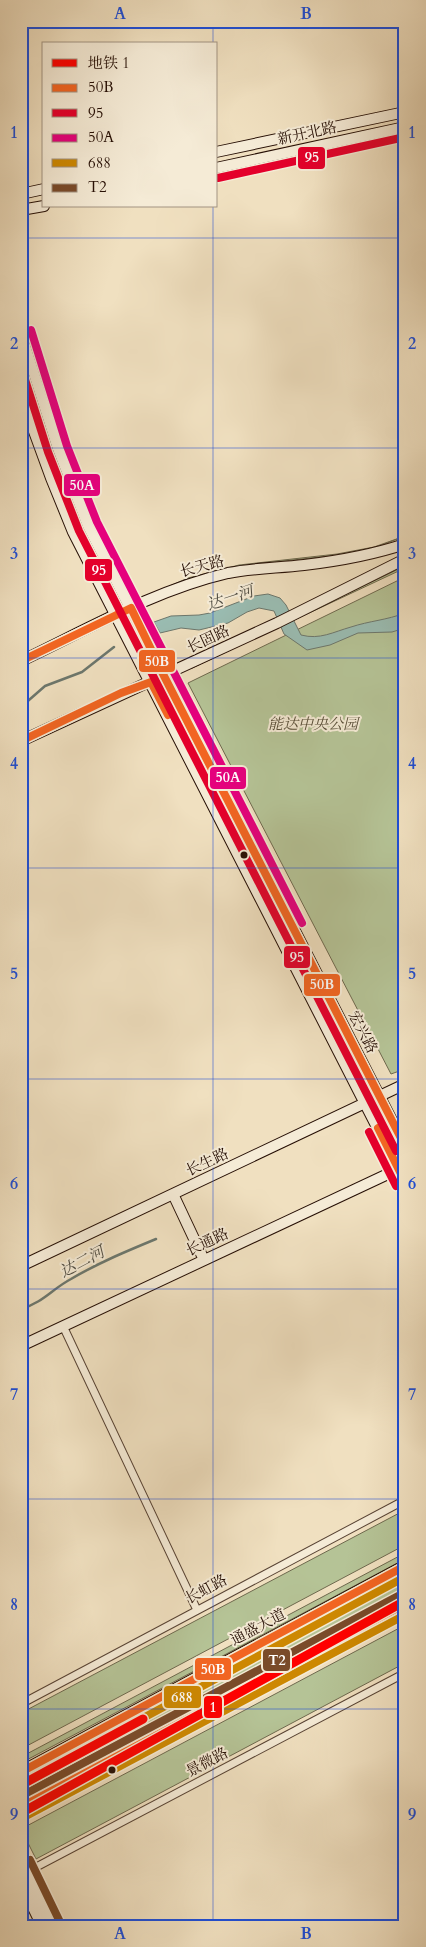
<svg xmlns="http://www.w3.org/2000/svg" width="426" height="1947" viewBox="0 0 426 1947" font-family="Cardo,'Noto Serif SC',serif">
	<rect width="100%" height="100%" fill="#f0e0c0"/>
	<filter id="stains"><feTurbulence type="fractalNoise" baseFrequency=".004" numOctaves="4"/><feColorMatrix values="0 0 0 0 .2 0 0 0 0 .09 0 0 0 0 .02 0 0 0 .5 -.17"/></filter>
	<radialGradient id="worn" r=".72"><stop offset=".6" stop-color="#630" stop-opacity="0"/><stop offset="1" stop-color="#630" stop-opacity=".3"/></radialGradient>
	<!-- green -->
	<path fill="#b5c396" stroke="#6e694e" d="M405 536 374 548 338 555 239 566 188 579 149 595 188 578 239 565 337 554 374 547Z
		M405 566V568L192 668Z
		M405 577V1069L391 1074 188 683Z
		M405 1510V1545L21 1749V1713Z
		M405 1553V1559L21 1763V1757Z
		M405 1580V1591L21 1795V1784Z
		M405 1612V1618L141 1759 138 1754Z
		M405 1625V1663L36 1859 21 1829Z
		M85 1782 88 1787 23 1820 21 1815Z"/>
	<!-- water -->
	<path fill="#9abdb3" stroke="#6c776d" d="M268 594 280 598 286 605 301 635C320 640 333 632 351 627 369 621 387 620 405 613V628L392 632 358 633 330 645 307 650 284 634 274 611 259 608 247 612 228 623 199 630 181 628 160 633 154 622 171 616 199 615 210 613 254 596Z"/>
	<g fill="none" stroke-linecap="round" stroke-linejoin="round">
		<!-- stream -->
		<path stroke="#6c776d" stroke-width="2.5" d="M21 707 45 686 82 672 114 647
			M21 1309C44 1302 52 1289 71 1279 98 1263 127 1251 156 1239"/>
		<defs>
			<path id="street" d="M63 1326 197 1610
				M21 1704 405 1500
				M23 1874 405 1673"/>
			<path id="secondary" d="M216 152 405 112
				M216 168 405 127
				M21 194 44 189
				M21 210 44 206
				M21 333 58 449 88 526 405 1146
				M21 396 51 478 73 532 405 1182
				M21 661C88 629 155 590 228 573 253 568 279 568 304 565 338 561 372 555 405 544
				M21 741 277 623 405 559
				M173 1194 204 1260
				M21 1266 405 1084
				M21 1346 405 1166
				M21 1864 51 1926
				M21 1883 42 1926"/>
			<path id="primary" d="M21 1772 405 1566
				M21 1807 405 1604"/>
		</defs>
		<!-- street casing -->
		<use href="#street" stroke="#584334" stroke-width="9"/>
		<!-- secondary casing -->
		<use href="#secondary" stroke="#260f05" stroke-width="12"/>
		<!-- primary casing -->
		<use href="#primary" stroke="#260f05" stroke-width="13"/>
		<!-- street -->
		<use href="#street" stroke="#f5ebd6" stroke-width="7"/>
		<!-- secondary -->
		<use href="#secondary" stroke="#f5ebd6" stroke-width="10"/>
		<!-- primary -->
		<use href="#primary" stroke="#e8c080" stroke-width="11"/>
		<defs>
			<path id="bus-1" d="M21 661 131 608 164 676 405 1146
				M21 741 121 693 151 682 168 715
				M378 1128 405 1182
				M21 1772 405 1566
				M21 1807 405 1604"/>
			<path id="bus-2" d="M218 178 405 137
				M21 367 48 452 79 531 396 1151
				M369 1132 396 1186"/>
			<path id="bus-3" d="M31 330 67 446 97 522 302 923"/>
			<path id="bus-4" d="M26 1781 405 1577
				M26 1816 405 1615"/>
			<path id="bus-5" d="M21 1796 400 1595
				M30 1860 60 1922"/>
		</defs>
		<!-- bus-1 casing -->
		<use href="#bus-1" stroke="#f5ebd6" stroke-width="11"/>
		<!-- bus-2 casing -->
		<use href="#bus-2" stroke="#f5ebd6" stroke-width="11"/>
		<!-- bus-3 casing -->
		<use href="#bus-3" stroke="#f5ebd6" stroke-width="11"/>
		<!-- bus-4 casing -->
		<use href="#bus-4" stroke="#f5ebd6" stroke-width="11"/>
		<!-- bus-5 casing -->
		<use href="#bus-5" stroke="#f5ebd6" stroke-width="11"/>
		<!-- bus-1 -->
		<use href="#bus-1" stroke="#f26522" stroke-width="8"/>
		<!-- bus-2 -->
		<use href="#bus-2" stroke="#e4002b" stroke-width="8"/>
		<!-- bus-3 -->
		<use href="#bus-3" stroke="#e5007d" stroke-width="8"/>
		<!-- bus-4 -->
		<use href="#bus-4" stroke="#cd8801" stroke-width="8"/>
		<!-- bus-5 -->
		<use href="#bus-5" stroke="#7a4b2a" stroke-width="8"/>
		<defs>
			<path id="metro-1" d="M21 1785 143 1719
				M21 1813 405 1601"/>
		</defs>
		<!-- metro-1 casing -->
		<use href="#metro-1" stroke="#f5ebd6" stroke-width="12"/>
		<!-- metro-1 -->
		<use href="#metro-1" stroke="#f00" stroke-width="9"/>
	</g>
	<!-- grid -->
	<path fill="none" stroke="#1d4ed8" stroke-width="1" stroke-opacity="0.55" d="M213 21V44M213 206V1926M21 238H405M21 448H405M21 658H405M21 868H405M21 1079H405M21 1289H405M21 1499H405M21 1709H405"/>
	<!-- markers -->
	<g fill="#260f05" stroke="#f5ebd6" stroke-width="2">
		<circle cx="244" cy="855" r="4.5"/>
		<circle cx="112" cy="1770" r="4.5"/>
	</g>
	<g text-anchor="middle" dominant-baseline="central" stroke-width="4" stroke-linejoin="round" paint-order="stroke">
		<!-- street labels -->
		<g font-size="15" fill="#260f05" stroke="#f5ebd6">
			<text transform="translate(307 133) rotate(-12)">新开北路</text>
			<text transform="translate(202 566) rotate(-15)">长天路</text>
			<text transform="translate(208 639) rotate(-25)">长固路</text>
			<text transform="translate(363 1032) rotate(63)">宏兴路</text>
			<text transform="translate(207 1162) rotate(-25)">长生路</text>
			<text transform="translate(207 1242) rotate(-25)">长通路</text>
			<text transform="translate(206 1589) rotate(-28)">长虹路</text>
			<text transform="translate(258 1627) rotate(-28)">通盛大道</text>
			<text transform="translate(207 1762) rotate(-28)">景微路</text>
		</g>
		<!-- park labels -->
		<g font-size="15" font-style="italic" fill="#584e38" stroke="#f5ebd6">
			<text x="313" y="724">能达中央公园</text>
		</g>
		<!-- water labels -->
		<g font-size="16" font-style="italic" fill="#4f4c42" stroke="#f5ebd6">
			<text transform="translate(230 598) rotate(-18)">达一河</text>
			<text transform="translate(82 1262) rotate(-28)">达二河</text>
		</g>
	</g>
	<g stroke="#f5ebd6" stroke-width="2">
		<rect x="297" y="146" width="29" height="24" rx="5" fill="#e4002b"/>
		<rect x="63" y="473" width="38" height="24" rx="5" fill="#e5007d"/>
		<rect x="84" y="558" width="29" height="24" rx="5" fill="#e4002b"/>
		<rect x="138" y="649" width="38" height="24" rx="5" fill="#f26522"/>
		<rect x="209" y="766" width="38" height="24" rx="5" fill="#e5007d"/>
		<rect x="283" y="945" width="28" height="24" rx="5" fill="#e4002b"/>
		<rect x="303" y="973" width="38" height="24" rx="5" fill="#f26522"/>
		<rect x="262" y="1648" width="29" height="24" rx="5" fill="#7a4b2a"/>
		<rect x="194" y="1657" width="38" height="24" rx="5" fill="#f26522"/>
		<rect x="163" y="1685" width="39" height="24" rx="5" fill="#cd8801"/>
		<rect x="203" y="1695" width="20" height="24" rx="5" fill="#f00"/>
	</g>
	<g font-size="14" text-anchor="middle" font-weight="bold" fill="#fff">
		<text x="312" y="162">95</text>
		<text x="82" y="490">50A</text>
		<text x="99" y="575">95</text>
		<text x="157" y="666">50B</text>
		<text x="228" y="782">50A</text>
		<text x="297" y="962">95</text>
		<text x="322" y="989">50B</text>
		<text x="277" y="1665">T2</text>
		<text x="213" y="1674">50B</text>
		<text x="182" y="1702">688</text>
		<text x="213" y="1712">1</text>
	</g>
	<!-- margin -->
	<rect width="426" height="1947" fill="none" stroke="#f0e0c0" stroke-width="55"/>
	<!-- legend -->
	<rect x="42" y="42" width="175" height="165" fill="#f5ebd6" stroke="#a29382"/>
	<rect x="52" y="59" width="25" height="8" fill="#ff0000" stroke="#a29382"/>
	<text x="88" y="68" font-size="15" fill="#260f05">地铁 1</text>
	<rect x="52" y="84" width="25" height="8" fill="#f26522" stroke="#a29382"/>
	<text x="88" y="92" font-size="15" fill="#260f05">50B</text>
	<rect x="52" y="109" width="25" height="8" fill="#e4002b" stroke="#a29382"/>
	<text x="88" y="118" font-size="15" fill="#260f05">95</text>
	<rect x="52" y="134" width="25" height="8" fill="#e5007d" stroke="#a29382"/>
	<text x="88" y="142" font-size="15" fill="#260f05">50A</text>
	<rect x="52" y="159" width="25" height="8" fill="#cd8801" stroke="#a29382"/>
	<text x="88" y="168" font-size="15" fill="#260f05">688</text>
	<rect x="52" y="184" width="25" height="8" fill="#7a4b2a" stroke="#a29382"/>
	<text x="88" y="192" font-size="15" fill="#260f05">T2</text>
	<rect x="28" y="28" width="370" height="1892" fill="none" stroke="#1d4ed8" stroke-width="2"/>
	<g font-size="16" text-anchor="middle" font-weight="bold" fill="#1d4ed8">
		<text x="120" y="19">A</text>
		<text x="306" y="19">B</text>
		<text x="14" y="138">1</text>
		<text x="412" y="138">1</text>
		<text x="14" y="349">2</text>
		<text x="412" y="349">2</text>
		<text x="14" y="559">3</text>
		<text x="412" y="559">3</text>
		<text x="14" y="769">4</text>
		<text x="412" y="769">4</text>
		<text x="14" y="979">5</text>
		<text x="412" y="979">5</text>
		<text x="14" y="1189">6</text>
		<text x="412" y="1189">6</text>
		<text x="14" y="1400">7</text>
		<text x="412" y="1400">7</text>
		<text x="14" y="1610">8</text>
		<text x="412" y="1610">8</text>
		<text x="14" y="1820">9</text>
		<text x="412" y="1820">9</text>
		<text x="120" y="1939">A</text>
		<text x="306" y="1939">B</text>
	</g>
	<rect width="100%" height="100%" filter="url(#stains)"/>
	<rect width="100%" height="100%" fill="url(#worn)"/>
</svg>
